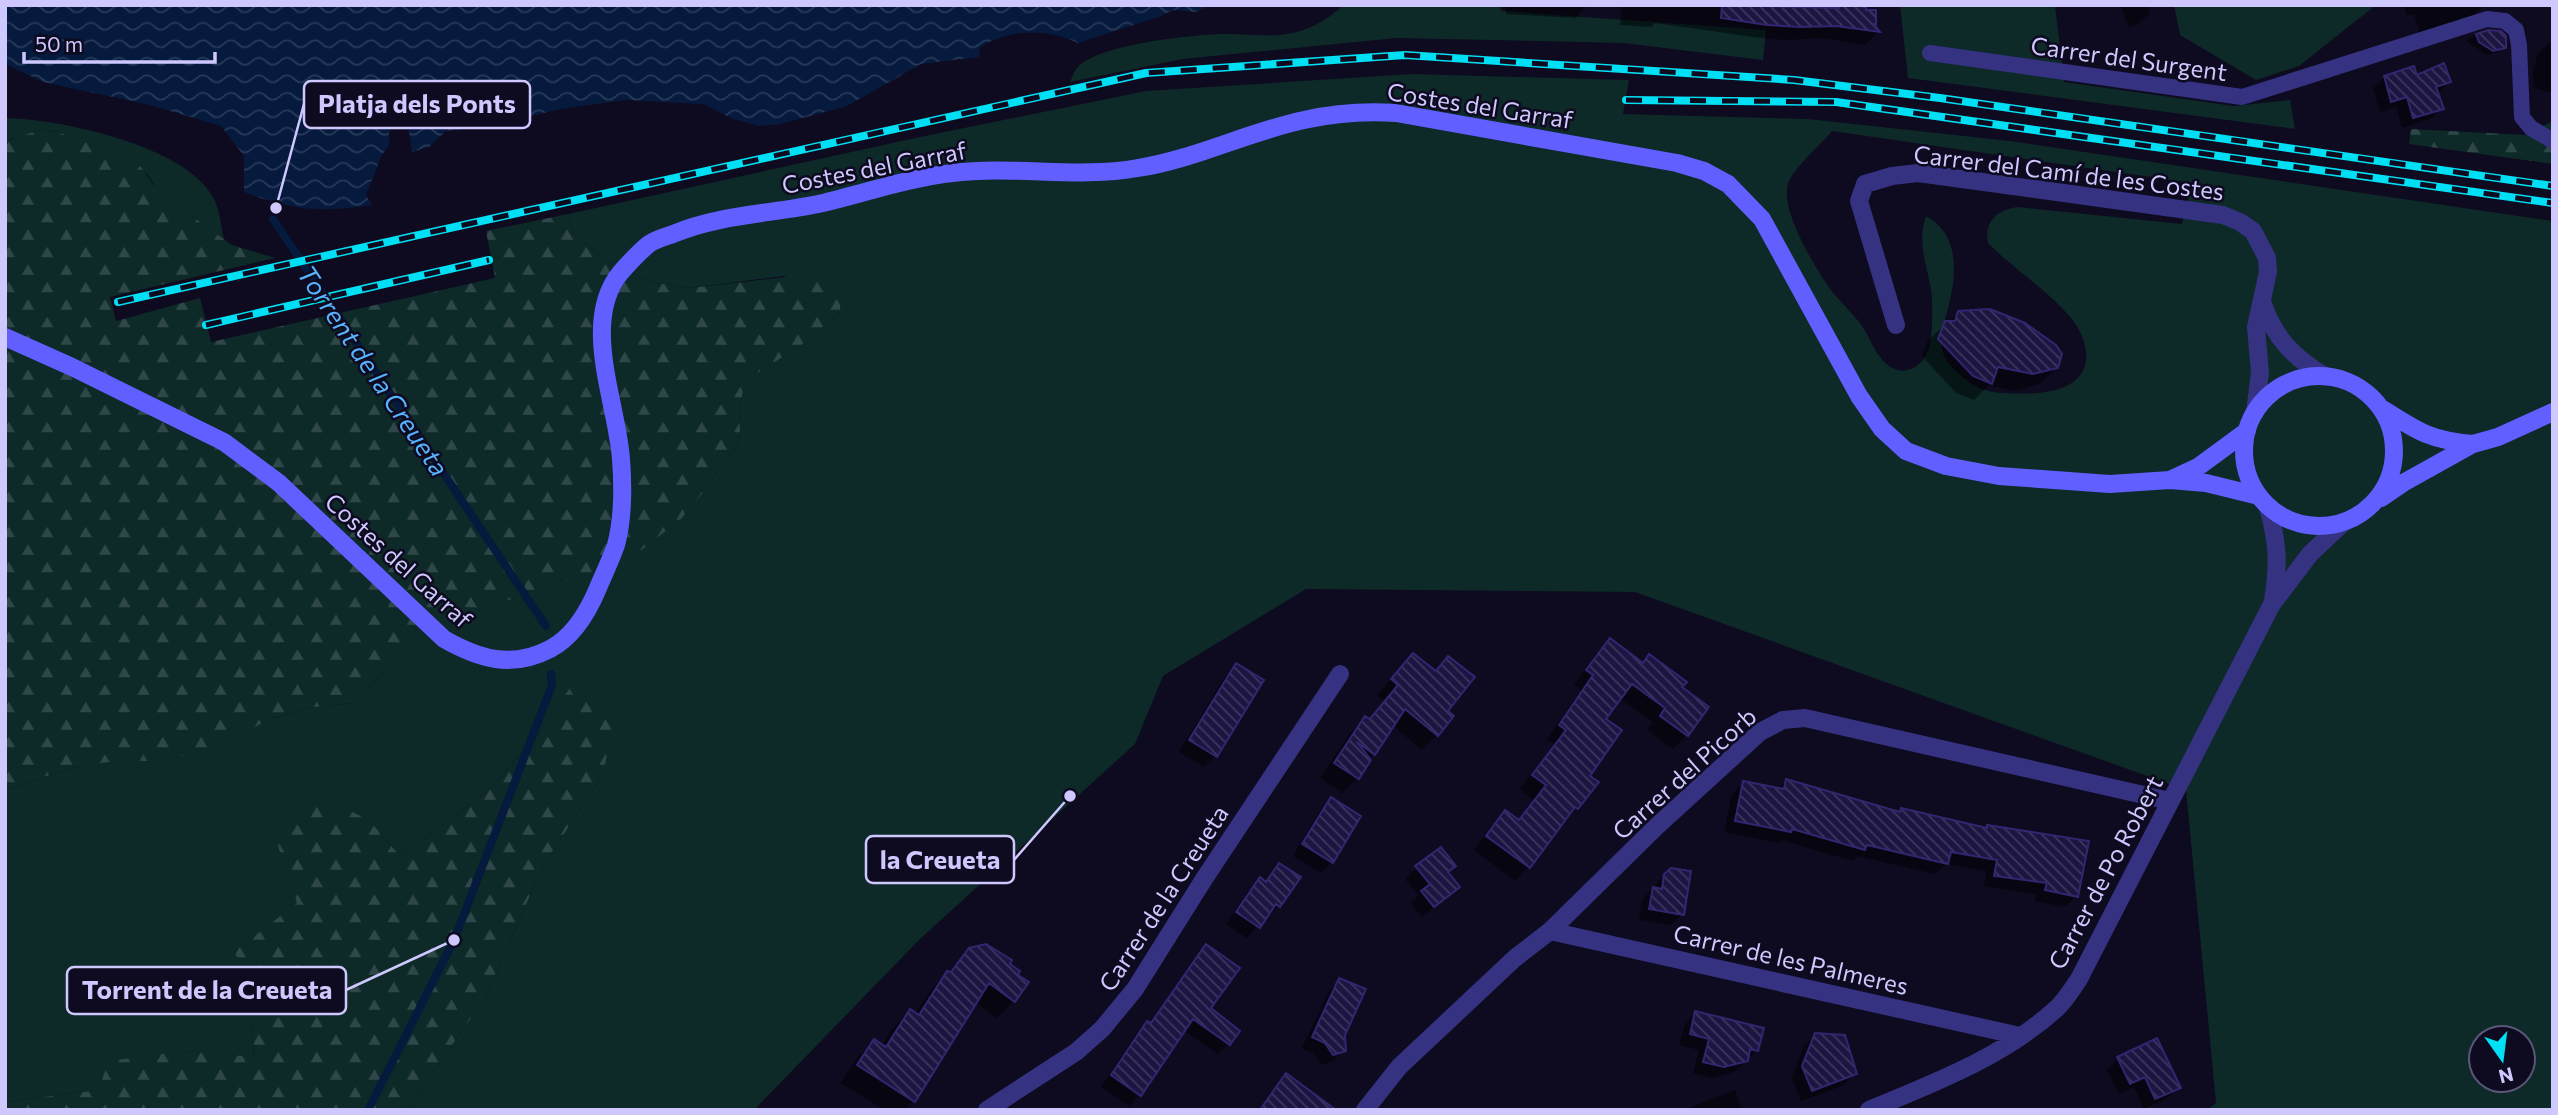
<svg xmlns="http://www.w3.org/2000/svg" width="2558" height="1115" viewBox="0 0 2558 1115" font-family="Commissioner,sans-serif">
	<defs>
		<pattern id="forest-firs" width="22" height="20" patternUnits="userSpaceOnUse" patternTransform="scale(1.75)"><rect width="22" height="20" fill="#0d2928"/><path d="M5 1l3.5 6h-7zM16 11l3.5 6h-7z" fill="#2f4748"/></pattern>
		<pattern id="water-waves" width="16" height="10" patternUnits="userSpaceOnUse" patternTransform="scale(1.75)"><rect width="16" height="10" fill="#051a3d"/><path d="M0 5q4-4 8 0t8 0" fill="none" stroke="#283a5a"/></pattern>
		<pattern id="building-back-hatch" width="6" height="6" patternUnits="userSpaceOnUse" patternTransform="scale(1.75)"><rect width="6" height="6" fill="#1d1541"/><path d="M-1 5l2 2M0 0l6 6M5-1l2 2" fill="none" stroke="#3d365e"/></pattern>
	</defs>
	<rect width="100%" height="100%" fill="#0e0a1f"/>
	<!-- grass -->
	<path fill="#0d2928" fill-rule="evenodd" d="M1343 5H1500L1501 11 1766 30 1763 60 1623 43 1397 38 1183 59 1070 82C1072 78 1074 71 1077 68 1097 44 1196 34 1227 34 1247 34 1268 37 1287 34 1308 31 1328 20 1343 5Z
		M1900 5H2055L2064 82 2234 106 2290 100 2295 129 1908 78Z
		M2174 5H2376L2299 66 2256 80 2180 35Z
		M1412 74 1629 80 1623 114 1808 119 2010 141 2553 221V1110H2207L2216 1103 2186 790 1635 592 1306 589 1163 676 1135 744 920 939 754 1110H406L484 1000 543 866 602 776 571 688 537 736 487 792 400 856 369 820 278 846 298 903 234 952 250 979 254 1058 184 1051 98 1090 5 1102V790L74 767 232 740 269 719 314 707 355 703 384 672 438 600 479 610 710 484 720 466 735 450 740 431 739 411 743 391 756 374 809 340 840 312 784 276 689 288 651 282 603 259 573 232 568 214 920 137 1146 91ZM1832 131 2192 183 2182 224 2018 207C1997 210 1984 221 1988 243 2013 269 2049 291 2071 318 2079 328 2084 338 2086 351 2090 394 2037 395 2005 393 1986 393 1973 387 1958 373 1950 366 1943 358 1942 347 1940 336 1943 326 1946 316 1956 281 1963 236 1926 216 1917 241 1926 263 1931 289 1933 301 1932 314 1932 326 1931 336 1931 348 1925 357 1920 365 1909 373 1898 370 1878 365 1872 340 1862 326 1852 312 1838 300 1828 286 1813 264 1780 209 1788 184 1791 171 1822 143 1832 131ZM2481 1038H2523V1080H2481Z
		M5 118C60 119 184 145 213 197 220 209 221 227 224 240L159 192 148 175 131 160 52 131 43 129 5 141Z"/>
	<!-- forest -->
	<path fill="url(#forest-firs)" d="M2553 121V164L2409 144 2411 129 2525 135Z
		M43 129 63 134 131 160 141 167 153 184 167 198 232 245 275 258 110 297 116 321 200 298 211 342 495 278 486 231 568 214 573 232 603 259 651 282 689 288 804 275 824 281 841 291 840 312 809 340 756 374 743 391 739 411 740 431 735 450 720 466 710 484 681 519 630 559 479 610 438 601 384 672 355 703 314 707 269 719 232 740 195 753 157 761H115L74 767 5 790V141Z
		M570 688 621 699 602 776 543 866 484 1000 406 1110H5V1102L98 1090 109 1061 184 1051 254 1057 250 980 234 952 297 903 278 846 309 791 369 820 400 856 487 792 537 736Z"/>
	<!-- water -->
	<path fill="url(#water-waves)" d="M5 5H1209L1196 12 1173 10 1161 16 1078 43C1045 28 1011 29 980 47L979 57 921 64 847 106 781 124 759 126 733 119 703 104 625 100 561 109 489 126 446 131 429 147 412 152 409 131 404 125 397 124C389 130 387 133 390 143L381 157 366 195 372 205C322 213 291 210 244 192V156L221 126 150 105 43 82 5 64Z"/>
	<!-- shadow -->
	<path fill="#0007" d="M1506 5H1586L1576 18 1506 14Z
		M1622 5H1785L1821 8V5H1858V8L1875 12 1872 25 1878 32 1865 45 1822 38 1786 40 1753 37 1655 23 1651 27 1620 25Z
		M2121 5H2148L2149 14 2137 25 2128 27Z
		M2404 5H2480L2481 8 2470 19 2420 35 2414 14 2407 16Z
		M2488 31 2504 47 2499 52 2487 55 2466 41 2470 37Z
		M2550 42 2553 43V93L2534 88 2533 72 2538 53Z
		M2385 77H2416L2449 82 2438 93 2442 108 2430 119 2402 128 2396 107 2380 112 2373 88Z
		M1959 313 2057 367 2039 384 2015 391 1989 385 1974 400 1956 393 1922 356 1928 340Z
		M1610 641 1642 664 1649 657 1680 688 1687 735 1673 749 1647 730 1653 722 1619 698 1603 720 1588 776 1596 782 1528 867 1515 881 1474 850 1492 826 1505 812 1517 821 1533 800 1520 789 1554 744 1547 739 1581 690 1574 685 1596 654Z
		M1413 655 1434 672 1448 658 1437 735 1422 750 1392 725 1357 778 1342 793 1320 778 1350 733 1365 718 1369 720 1384 701 1377 695Z
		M1236 666 1215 756 1204 767 1179 752 1225 677Z
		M1786 781 1899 813 1985 829 1988 827 2076 896 2065 907 2035 901 2036 894 1984 886 1987 871 1946 864 1935 874 1857 856 1853 861 1781 840 1778 843 1724 832 1732 794 1744 783 1778 789Z
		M1331 800 1332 862 1321 873 1293 856 1320 811Z
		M1279 865 1298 878 1279 906 1268 917 1266 916 1247 938 1226 924 1249 890 1260 879 1264 882Z
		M1417 868 1447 873 1446 898 1422 917 1411 903 1419 895 1405 879Z
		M1665 875 1682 914 1671 925 1639 920 1642 900Z
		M1207 946 1209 1009 1229 1043 1218 1054 1183 1030 1140 1094 1129 1106 1101 1087 1136 1034 1147 1023 1149 1024 1196 957Z
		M969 950 1007 965 1014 1001 997 1018 975 1002 913 1101 904 1110H884L841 1083 857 1058 874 1041 882 1046 893 1028 910 1011 915 1014 931 990Z
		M1340 980 1344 1050 1333 1061 1321 1065 1314 1054 1302 1048 1329 991Z
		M1696 1013 1756 1051 1734 1072 1712 1078 1693 1073 1699 1050 1679 1045 1685 1024Z
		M1816 1035 1855 1073 1844 1085 1801 1101 1792 1078 1804 1046Z
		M2118 1059 2179 1087 2168 1098 2144 1109 2134 1087 2119 1094 2107 1070Z
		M1286 1076 1333 1110H1259Z
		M1735 1090 1742 1110H1684Z"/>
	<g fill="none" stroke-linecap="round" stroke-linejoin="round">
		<!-- stream -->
		<path stroke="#051a3d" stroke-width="8" d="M273 219 546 626
			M368 1110 454 940 552 685 551 674"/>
	</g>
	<!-- building -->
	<path fill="url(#building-back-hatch)" stroke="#33256f" stroke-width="2" d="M1722 5 1839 8V5H1852L1866 7V10H1876V24H1874L1880 32 1836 26 1801 27 1767 25 1721 18Z
		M2488 30 2501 31 2506 36V48L2493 51 2479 42 2476 34Z
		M2444 63 2451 82 2436 87 2444 109 2413 118 2407 97 2391 102 2384 76 2414 66 2417 75Z
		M1990 309 2025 323 2056 345 2062 354 2058 368 2033 374 1998 367 1992 384 1973 376 1938 339 1945 321H1955L1958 311Z
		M1610 638 1643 663 1649 654 1687 682 1682 687 1709 707 1688 736 1660 716 1665 708 1632 684 1606 719 1622 730 1590 776 1599 782 1578 809 1575 807 1530 868 1486 836 1505 810 1519 820 1546 785 1532 775 1566 730 1559 725 1593 675 1586 670Z
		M1413 653 1436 671 1448 656 1475 677 1448 711 1454 716 1438 736 1405 709 1375 755 1357 742 1371 760 1359 779 1334 763 1365 716 1370 719 1398 685 1391 679Z
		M1236 663 1264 680 1217 757 1189 740Z
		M1786 779 1900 812 1901 808 1987 828V825L2089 841 2078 897 2045 890 2047 883 1994 876 1997 860 1951 852 1948 864 1867 845 1865 850 1792 829 1791 832 1735 821 1743 781 1784 789Z
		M1331 797 1361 816 1333 863 1302 844Z
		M1441 847 1456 866 1448 872 1460 887 1434 907 1421 891 1430 884 1415 866Z
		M1279 863 1301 877 1280 907 1276 904 1260 928 1236 912 1260 877 1266 882Z
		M1671 868 1691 871 1684 915 1649 909 1653 887 1662 889 1664 874Z
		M986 944 1012 960 1010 964 1020 971 1018 975 1029 982 1015 1002 989 983 915 1102 857 1065 874 1039 886 1047 910 1009 919 1015 947 971 951 972 969 948Z
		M1206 944 1240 968 1211 1008 1240 1031 1230 1045 1193 1019 1141 1096 1111 1075 1147 1021 1151 1023Z
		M1339 978 1366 989 1345 1035 1346 1051 1333 1055 1325 1043 1312 1037Z
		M1695 1011 1764 1028 1758 1051 1750 1049 1748 1061 1724 1067 1703 1062 1709 1039 1690 1034Z
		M1815 1033 1845 1035 1857 1074 1812 1091 1802 1066Z
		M2157 1038 2181 1088 2155 1099 2145 1077 2130 1084 2117 1057Z
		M1286 1073 1336 1110H1260Z"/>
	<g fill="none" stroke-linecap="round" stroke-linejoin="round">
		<!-- lane -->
		<path stroke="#343281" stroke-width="16" d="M1930 53 2242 97 2487 19 2505 21 2516 30 2519 45 2522 117 2531 128 2553 141"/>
		<!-- street -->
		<path stroke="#343281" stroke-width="18" d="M2262 301C2274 338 2293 357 2326 377
			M1896 325 1859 201 1865 184 1892 176 1918 173 2223 215 2240 222 2253 231 2267 258 2268 272 2256 327 2260 373 2255 412
			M2268 507C2278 544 2279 562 2273 601
			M1550 931 2020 1036
			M987 1110 1076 1052 1102 1029 1135 989 1204 879 1340 674
			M1365 1110 1399 1067 1515 958 1550 931 1657 826 1760 732 1783 720 1805 718 2170 801
			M1869 1110C1934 1083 2003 1057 2056 1009 2065 1001 2072 989 2079 979L2272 604 2310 554 2344 522"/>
		<!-- secondary -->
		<path stroke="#615fff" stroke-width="18" d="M5 337 72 367 224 442 279 483 444 639C479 659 512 669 550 649 573 637 588 612 598 588 604 574 611 559 616 545 623 519 623 485 621 459 617 402 580 321 621 272 629 263 639 252 649 244 656 239 665 237 673 234 721 214 773 214 823 203 865 193 909 178 952 173 1014 165 1077 179 1138 168 1195 159 1248 132 1304 120 1335 113 1365 111 1396 113L1677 163 1704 171 1728 184 1762 219 1859 396 1882 429 1906 451 1946 466 1999 476 2110 484 2170 480 2206 483 2259 496
			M2244 451a75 75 0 1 1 150 0a75 75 0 1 1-150 0Z
			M2381 408C2417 431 2429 440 2473 444
			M2170 480 2198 467 2247 431
			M2381 498 2403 483 2473 444 2498 437 2553 412"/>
		<defs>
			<path id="rail" d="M1626 100 1836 102 2553 203
				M118 302 1146 73 1405 55 1794 80 1940 98 2553 186
				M206 325 489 260"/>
		</defs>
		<!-- rail casing -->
		<use href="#rail" stroke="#00dff3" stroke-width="8"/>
		<!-- rail -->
		<use href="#rail" stroke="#0e0a1f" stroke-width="5" stroke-dasharray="16" stroke-linecap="butt"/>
	</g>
	<g text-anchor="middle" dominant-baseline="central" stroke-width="5" stroke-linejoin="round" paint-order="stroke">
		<!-- street labels -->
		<g font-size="24" fill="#cec8ff" stroke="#0e0a1f">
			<text transform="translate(2129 58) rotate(8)">Carrer del Surgent</text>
			<text transform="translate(1480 105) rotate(9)">Costes del Garraf</text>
			<text transform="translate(874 167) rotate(-11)">Costes del Garraf</text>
			<text transform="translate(2069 172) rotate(7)">Carrer del Camí de les Costes</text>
			<text transform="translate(399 560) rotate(42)">Costes del Garraf</text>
			<text transform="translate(1684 773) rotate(-42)">Carrer del Picorb</text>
			<text transform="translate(2105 872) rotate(-62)">Carrer de Po Robert</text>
			<text transform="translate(1163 898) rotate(-57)">Carrer de la Creueta</text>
			<text transform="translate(1791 959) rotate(13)">Carrer de les Palmeres</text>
		</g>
		<!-- water labels -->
		<g font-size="26" font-style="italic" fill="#56b3ff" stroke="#0e0a1f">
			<text transform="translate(374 370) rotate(56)">Torrent de la Creueta</text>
		</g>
	</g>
	<!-- callouts -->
	<path fill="none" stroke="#cec8ff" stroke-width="2.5" d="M276 208L304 104M1070 796L1014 860M454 940L346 990"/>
	<g fill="#cec8ff" stroke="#0e0a1f" stroke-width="2.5">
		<circle cx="276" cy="208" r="7"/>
		<circle cx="1070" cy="796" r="7"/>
		<circle cx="454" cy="940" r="7"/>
	</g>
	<g fill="#0e0a1f" stroke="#cec8ff" stroke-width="2.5">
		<rect x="304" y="81" width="226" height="47" rx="7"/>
		<rect x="866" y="836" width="148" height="47" rx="7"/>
		<rect x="67" y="967" width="279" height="47" rx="7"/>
	</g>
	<g font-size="26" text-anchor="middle" font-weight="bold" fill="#cec8ff">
		<text x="417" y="113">Platja dels Ponts</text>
		<text x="940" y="869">la Creueta</text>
		<text x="207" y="999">Torrent de la Creueta</text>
	</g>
	<!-- border -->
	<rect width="2558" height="1115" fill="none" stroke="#cec8ff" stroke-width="14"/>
	<!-- north arrow -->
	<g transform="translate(2502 1059) rotate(166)"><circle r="33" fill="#0e0a1f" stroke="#5b5679" stroke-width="2"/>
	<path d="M0-5L12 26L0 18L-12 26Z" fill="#00dff3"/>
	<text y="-10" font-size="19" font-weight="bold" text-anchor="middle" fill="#cec8ff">N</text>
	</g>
	<!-- scale -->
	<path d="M24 52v10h191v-10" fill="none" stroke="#cec8ff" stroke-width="3.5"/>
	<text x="35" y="52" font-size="21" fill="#cec8ff" stroke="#0e0a1f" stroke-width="5" paint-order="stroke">50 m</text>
</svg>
